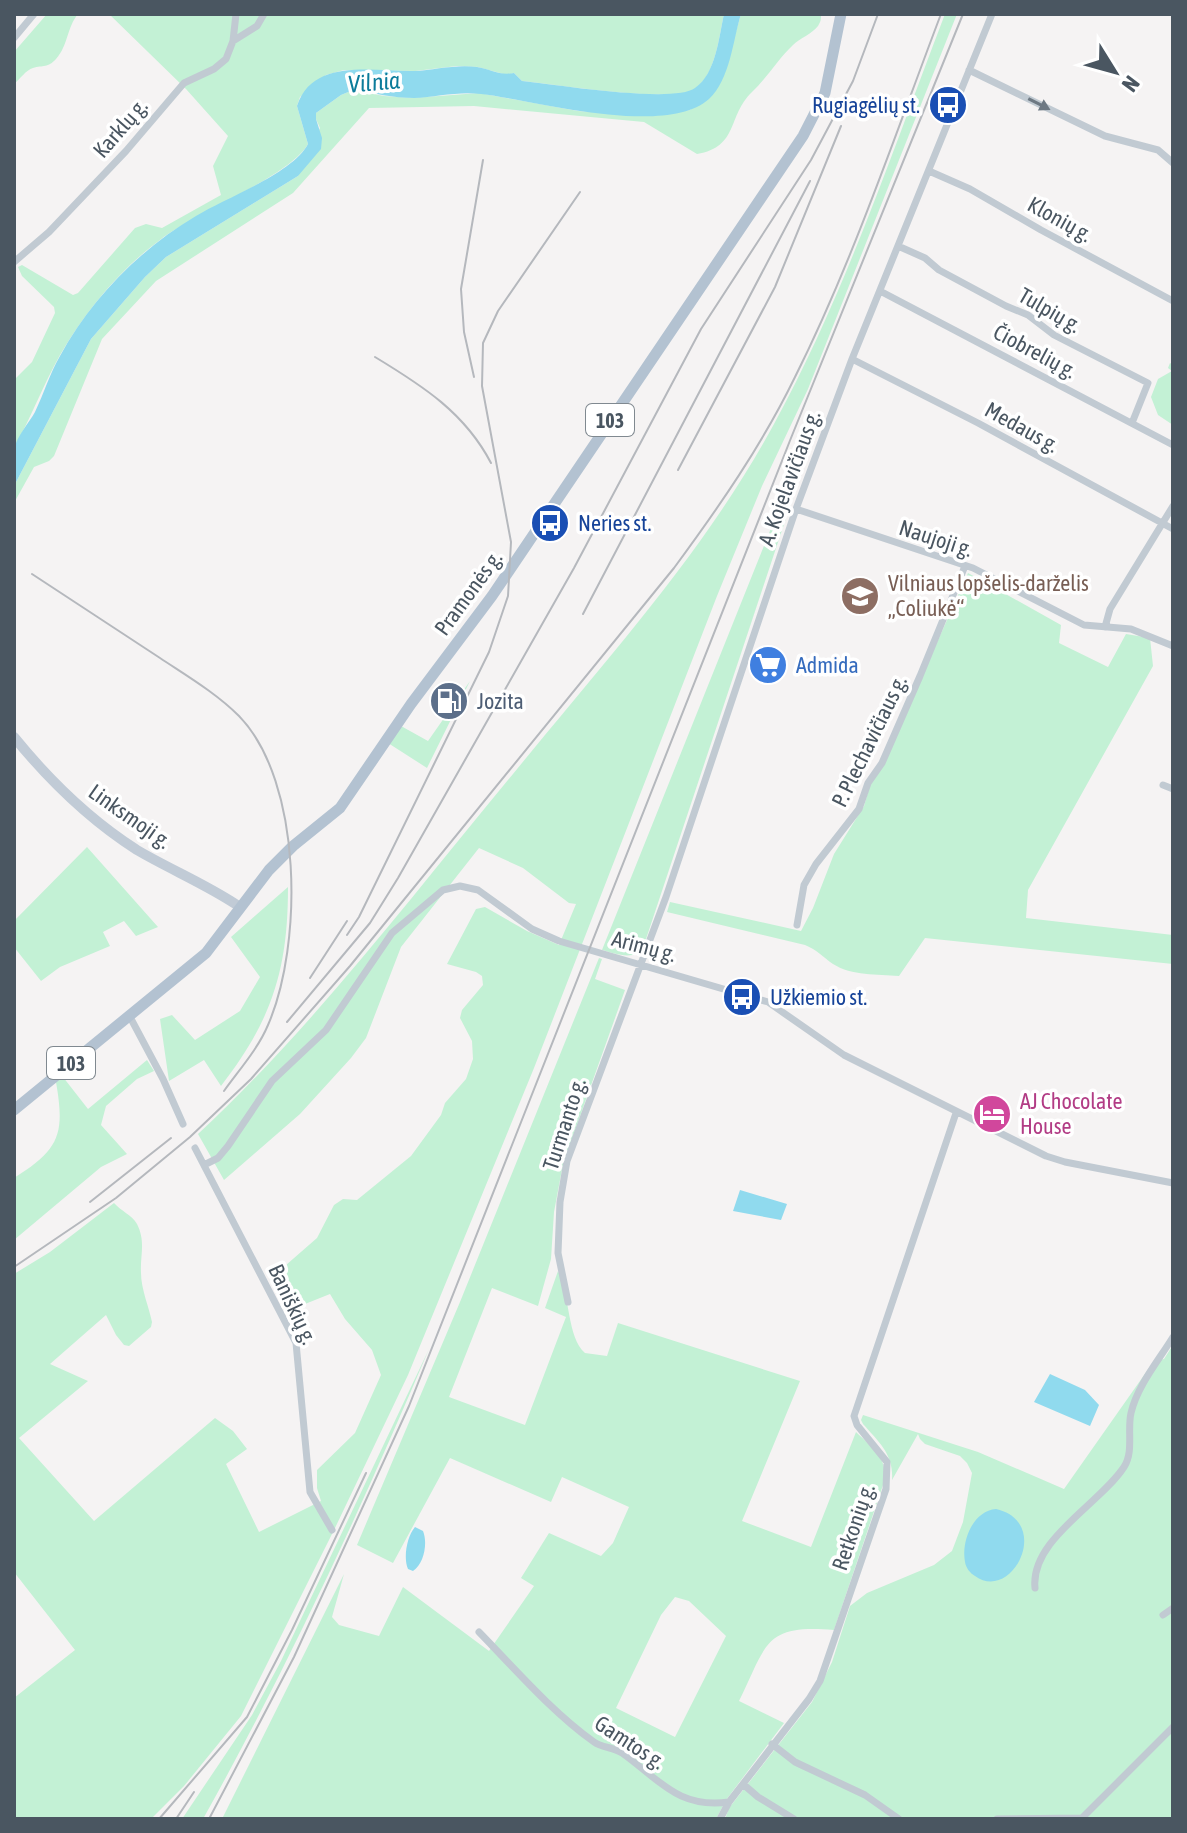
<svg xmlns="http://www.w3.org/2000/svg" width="1187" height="1833" viewBox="0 0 1187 1833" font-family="'Asap Condensed',sans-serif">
	<rect width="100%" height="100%" fill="#f5f3f3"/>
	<!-- green -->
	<path fill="#c3f1d5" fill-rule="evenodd" d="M47 14H78C67 27 68 46 56 59 48 68 43 65 33 68 26 70 20 79 14 84V52Z
		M109 14H724C719 36 716 74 695 89 674 104 553 84 522 81L514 73 507 75 478 67 457 66 415 71 344 70 326 75 300 97 297 106 308 144C290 176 195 213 160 240 120 269 85 312 60 355 43 385 31 418 14 448V380L32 362 55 313 54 307 22 276 18 267 22 265 73 295 78 293 135 228 146 224 162 228 221 195 213 166 228 136 186 89Z
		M741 14H821C821 20 821 21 818 26 812 34 800 38 793 45 778 59 767 78 752 92 727 116 739 147 697 154L644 122 474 106 369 108 293 193 156 281 102 339 54 456 49 461 34 467 14 503V486L91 339 145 277 166 257 298 176 320 128 316 119V113L341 95 353 90 384 96 412 98 479 93 578 111 649 116 690 110 724 73Z
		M945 14H957L808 389 762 486 717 596 534 1068 408 1375 335 1528 241 1716 184 1786 151 1819H14V1698L75 1650 14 1572V1274L50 1252 114 1203C121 1211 132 1215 137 1224 146 1242 140 1255 141 1273 141 1289 149 1307 152 1322L151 1327 129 1346 124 1345 116 1335 106 1315 50 1364 88 1381 19 1438 94 1521 215 1418 233 1431 247 1449 226 1464 259 1532 321 1501 317 1488V1470L355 1433 381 1375 372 1350 345 1319 330 1294 285 1312 270 1279 317 1238 334 1205 343 1199 357 1200 411 1156 441 1115 445 1103 466 1079 473 1059 472 1041 460 1018 462 1010 483 985 482 976 476 972 447 964 476 909 485 907 527 931 559 945 576 904 569 903 523 868 479 848 401 947 366 1038 351 1058 300 1114 224 1180 198 1134C315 1025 411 897 513 774 604 662 705 552 774 424 845 294 892 152 945 14Z
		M1170 363 1173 365V425L1158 415 1151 397 1158 379 1172 371 1168 368Z
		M806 441 811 443 644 945C636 962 617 954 602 950Z
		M968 573 1061 625 1059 643 1108 667 1126 634 1150 638 1153 666 1028 890 1026 918 1173 935V964L925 938 899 976C877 974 852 976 833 964 823 957 817 950 805 945L667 912 670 902 801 931 813 908 834 854 864 806 870 785 885 759Z
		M470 681 427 768 388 743 401 726 428 741Z
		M87 847 158 927 136 936 124 921 103 932 110 946 60 967 41 981 14 947V921Z
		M288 887C288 970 272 1020 221 1086L204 1060 169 1081 160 1019 172 1015 195 1040 240 1011 260 977 231 937Z
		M599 958 602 959 595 979 625 990 563 1164 554 1212 551 1259 538 1306 492 1288 449 1397 525 1425 566 1317 545 1308 558 1271C570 1294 567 1338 585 1353L607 1356 618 1323 800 1381 742 1521 811 1547 856 1432C873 1449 888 1457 884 1482L834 1630C763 1624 767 1645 739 1701L784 1723 726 1800 716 1819H222L344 1574 332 1617 339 1625 379 1636 403 1587 489 1651 534 1586 521 1578 549 1533 601 1556 613 1543 629 1507 562 1477 551 1502 450 1458 393 1563 357 1545 460 1302ZM675 1597 689 1601 726 1636 675 1737 616 1708 661 1615Z
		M147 1060 154 1071 137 1079 106 1106 101 1125 127 1154 101 1167 14 1240V1178C60 1149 65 1134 56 1082L63 1077 88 1109Z
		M1173 1345V1819H725L729 1808 812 1702 832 1662 850 1606 867 1593 934 1565 952 1551 963 1522 972 1473 967 1463 960 1456 925 1444 920 1439 918 1434 892 1480C894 1455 879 1442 863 1424L861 1420 863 1415 978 1452 1064 1489 1154 1361 1164 1359Z
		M429 1349C361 1509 288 1667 203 1819H182L252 1715 281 1661Z"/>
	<!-- water -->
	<path fill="#90daee" d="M724 14H741C733 40 730 80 709 99 665 138 534 100 481 94 459 91 436 97 414 98 393 98 374 93 353 90L341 95 316 113V119L322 138 321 149 298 176 166 257 145 277 91 339 14 486C14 475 12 460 14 449 17 436 29 423 35 412 44 393 50 373 60 356 91 299 140 249 196 216 225 198 292 174 308 144L297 106C313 57 375 72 414 71 435 70 456 64 477 67 490 69 500 76 514 73L522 81C553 84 674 104 695 88 716 74 719 36 724 14Z
		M740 1190 787 1204 781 1220 733 1211Z
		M1050 1374 1085 1390 1099 1405 1090 1426 1034 1402Z
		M996 1509C1053 1522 1012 1603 975 1576 970 1573 966 1568 965 1562 961 1541 973 1511 996 1509Z
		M415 1527 423 1531C428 1543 424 1564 413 1571L408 1569C403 1558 407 1536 415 1527Z"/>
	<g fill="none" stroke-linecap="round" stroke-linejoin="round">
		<!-- street -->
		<path stroke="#c1cad2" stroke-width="7" d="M14 38 34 14
			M233 41 257 26 264 14
			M969 70 1105 136 1158 150 1173 163
			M929 171 970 189 1041 230 1173 301
			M898 246 925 258 939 270 1006 306 1028 315 1054 335 1148 383 1132 423
			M14 262 49 232 126 151 184 83 214 69 226 59 233 41 236 14
			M880 291 1173 445
			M852 359 978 423 1173 529
			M796 509 973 568 1084 625 1131 629 1173 646
			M1105 627 1110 609 1173 506
			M1163 785 1173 789
			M797 925 804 885 816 864 859 809 868 783 882 763 920 676 965 566
			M129 1015 163 1079 183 1124
			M195 1148 296 1343 310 1492 332 1530
			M204 1165 218 1158 228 1146 272 1081 326 1030 392 933 443 890 460 886 478 890 532 929 559 941 768 1002 844 1055 1046 1156 1065 1162 1173 1183
			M568 1302 558 1253 560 1202 567 1161 666 897 796 509 852 359 992 14
			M1035 1588C1030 1540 1100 1504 1124 1467 1134 1452 1127 1430 1131 1413 1137 1386 1159 1360 1173 1337
			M1163 1615 1173 1608
			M479 1632C515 1669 552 1712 594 1742 602 1748 614 1747 622 1753 660 1780 678 1809 729 1802
			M772 1744 795 1762 865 1795 899 1819
			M743 1784 758 1797 794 1819
			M720 1819 729 1802 809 1699 820 1681 886 1489 887 1462 857 1425 854 1416 956 1113
			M997 1819 1083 1818
			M1081 1819 1173 1727"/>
		<!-- secondary -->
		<path stroke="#c1cbd6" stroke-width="10" d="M14 737C49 780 90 820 137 850 171 870 208 885 240 907"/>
		<!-- primary -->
		<path stroke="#b3c2d1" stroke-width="11" d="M14 1110 206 953 269 870 293 846 340 808 411 704 492 596 803 136 825 93 841 14"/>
		<!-- rail -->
		<path stroke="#b5b8bd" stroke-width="2" d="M375 357C423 386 465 413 491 463
			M474 377 464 332 461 289 483 160
			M678 470 775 287 841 126
			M32 574C75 602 117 630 160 658 187 676 216 693 239 716 303 782 303 945 268 1025 258 1049 239 1070 224 1091
			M583 614 810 181
			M347 935 359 917 489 652 508 596 511 542 482 386 483 343 498 311 580 192
			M310 978 347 921
			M287 1022 370 923 398 878 574 568 701 329 811 160 853 81 878 14
			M90 1202 171 1138
			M14 1267 116 1198 190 1137 251 1079 350 966 674 568C719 507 762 445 795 377 853 261 895 135 941 14
			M159 1819 247 1717 292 1630 366 1473
			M176 1819 194 1792
			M209 1819 294 1657 409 1406 791 438 963 14"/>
	</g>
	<!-- one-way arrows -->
	<defs><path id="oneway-solid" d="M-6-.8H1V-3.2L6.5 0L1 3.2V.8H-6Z" transform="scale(2)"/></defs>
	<use fill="#6e7983" href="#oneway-solid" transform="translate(1039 104) rotate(27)"/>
	<!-- icons -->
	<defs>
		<symbol id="bus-disc" viewBox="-11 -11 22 22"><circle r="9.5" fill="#1a4fb4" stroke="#fff"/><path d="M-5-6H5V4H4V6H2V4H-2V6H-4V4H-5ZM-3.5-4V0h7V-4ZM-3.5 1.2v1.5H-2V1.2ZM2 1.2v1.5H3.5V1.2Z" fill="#fff"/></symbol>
		<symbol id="school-disc" viewBox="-11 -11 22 22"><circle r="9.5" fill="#8d6e63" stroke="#fff"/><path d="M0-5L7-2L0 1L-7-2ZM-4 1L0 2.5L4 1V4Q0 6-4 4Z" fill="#fff"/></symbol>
		<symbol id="supermarket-disc" viewBox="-11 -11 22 22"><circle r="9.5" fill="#3f7fe0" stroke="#fff"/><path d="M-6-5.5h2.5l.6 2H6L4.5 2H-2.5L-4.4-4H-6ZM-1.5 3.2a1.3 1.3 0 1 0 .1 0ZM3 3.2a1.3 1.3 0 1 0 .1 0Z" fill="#fff"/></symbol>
		<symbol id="fuel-disc" viewBox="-11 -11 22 22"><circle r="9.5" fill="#5c6f8a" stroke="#fff"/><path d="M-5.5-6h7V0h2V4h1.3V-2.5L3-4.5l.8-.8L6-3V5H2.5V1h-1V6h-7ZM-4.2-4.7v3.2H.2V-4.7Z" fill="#fff"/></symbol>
		<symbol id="hotel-disc" viewBox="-11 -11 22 22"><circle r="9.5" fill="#d1479c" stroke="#fff"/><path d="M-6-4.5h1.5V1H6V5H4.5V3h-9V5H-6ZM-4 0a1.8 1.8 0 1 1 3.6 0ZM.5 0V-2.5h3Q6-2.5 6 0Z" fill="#fff"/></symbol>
	</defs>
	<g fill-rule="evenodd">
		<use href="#bus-disc" x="926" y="83" width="44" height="44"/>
		<use href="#bus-disc" x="528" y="501" width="44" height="44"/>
		<use href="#school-disc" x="838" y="574" width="44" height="44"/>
		<use href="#supermarket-disc" x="746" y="643" width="44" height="44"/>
		<use href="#fuel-disc" x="427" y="679" width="44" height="44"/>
		<use href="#bus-disc" x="720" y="975" width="44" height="44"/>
		<use href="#hotel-disc" x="970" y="1092" width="44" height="44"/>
	</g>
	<g text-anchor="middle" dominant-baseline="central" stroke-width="7" stroke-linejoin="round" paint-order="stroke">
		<!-- shield labels -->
		<g fill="#fff" stroke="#808990" stroke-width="2">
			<rect x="586" y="404" width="48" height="32" rx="6"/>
			<rect x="47" y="1047" width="48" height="32" rx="6"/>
		</g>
		<g font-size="20" font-weight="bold" fill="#4a5661">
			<text x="610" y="420">103</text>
			<text x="71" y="1063">103</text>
		</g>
		<!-- transit labels -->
		<g font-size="22" fill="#164399" stroke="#fff" text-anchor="start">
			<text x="920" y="105" text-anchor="end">Rugiagėlių st.</text>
			<text x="578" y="523">Neries st.</text>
			<text x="770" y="997">Užkiemio st.</text>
		</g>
		<!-- street labels -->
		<g font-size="22" fill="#4a5661" stroke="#fff">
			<text transform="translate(120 128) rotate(-49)">Karklų g.</text>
			<text transform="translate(1060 219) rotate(29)">Klonių g.</text>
			<text transform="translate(1050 310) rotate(30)">Tulpių g.</text>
			<text transform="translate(1035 351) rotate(28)">Čiobrelių g.</text>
			<text transform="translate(1022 427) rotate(29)">Medaus g.</text>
			<text transform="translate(789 478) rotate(-70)">A. Kojelavičiaus g.</text>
			<text transform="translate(936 538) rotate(18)">Naujoji g.</text>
			<text transform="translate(468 593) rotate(-54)">Pramonės g.</text>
			<text transform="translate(869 741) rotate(-64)">P. Plechavičiaus g.</text>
			<text transform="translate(130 816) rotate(35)">Linksmoji g.</text>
			<text transform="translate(644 946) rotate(15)">Arimų g.</text>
			<text transform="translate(564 1124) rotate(-72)">Turmanto g.</text>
			<text transform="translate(293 1304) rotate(65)">Baniškių g.</text>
			<text transform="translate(853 1527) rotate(-71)">Retkonių g.</text>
			<text transform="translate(630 1742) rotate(33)">Gamtos g.</text>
		</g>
		<!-- education labels -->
		<g font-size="22" fill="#785e54" stroke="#fff" text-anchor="start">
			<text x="888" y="583">Vilniaus lopšelis-darželis<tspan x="888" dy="25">„Coliukė“</tspan></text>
		</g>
		<!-- shop labels -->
		<g font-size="22" fill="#366cbe" stroke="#fff" text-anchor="start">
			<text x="796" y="665">Admida</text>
		</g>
		<!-- service labels -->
		<g font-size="22" fill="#4e5e75" stroke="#fff" text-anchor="start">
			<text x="477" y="701">Jozita</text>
		</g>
		<!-- hotel labels -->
		<g font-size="22" fill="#b23c85" stroke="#fff" text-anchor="start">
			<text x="1020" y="1101">AJ Chocolate<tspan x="1020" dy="25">House</tspan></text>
		</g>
		<!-- water labels -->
		<g font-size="24" font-style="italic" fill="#0c7c9b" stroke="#fff">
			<text transform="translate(374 82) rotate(-5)">Vilnia</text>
		</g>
	</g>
	<!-- border -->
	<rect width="1187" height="1833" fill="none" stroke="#4a5661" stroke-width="32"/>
	<!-- north arrow -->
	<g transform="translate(1115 72) rotate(127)" stroke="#ffffff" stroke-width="6" paint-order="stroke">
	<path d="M0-6L14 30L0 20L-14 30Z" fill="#4a5661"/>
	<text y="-12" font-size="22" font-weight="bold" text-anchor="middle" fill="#4a5661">N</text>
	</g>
</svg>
